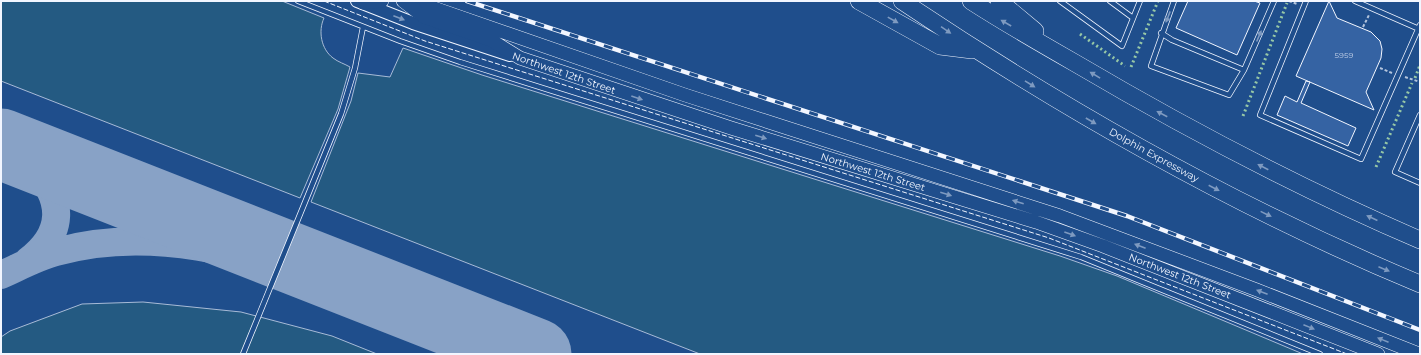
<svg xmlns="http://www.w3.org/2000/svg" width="1421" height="355" viewBox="0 0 1421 355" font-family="Montserrat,sans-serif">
	<rect width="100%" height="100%" fill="#1f4e8c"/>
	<!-- green -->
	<path fill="#245a82" stroke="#a8bbd7" d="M1 1H282L324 18C318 31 321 49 333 58 338 62 345 64 350 67L338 109 300 198 1 81Z
		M403 48 482 75 1060 256 1117 276 1303 354H700L311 202 351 101 358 73 390 77Z
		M143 302 241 312 332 336 377 354H1V337L10 331 82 304Z"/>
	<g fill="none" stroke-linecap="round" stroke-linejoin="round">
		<!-- taxiway -->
		<path stroke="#88a2c6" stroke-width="28" d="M1 144C12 151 25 158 34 167 64 200 65 233 28 261
			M26 160 139 198
			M1 275C19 267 37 257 56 252 151 225 246 254 337 284 381 299 425 313 469 328"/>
		<!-- runway -->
		<path stroke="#88a2c6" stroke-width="71" d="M1 144 536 354"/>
	</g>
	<!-- building -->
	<path fill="#3563a3" stroke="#f2f6ff" d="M1188 1H1254L1260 3 1237 55 1176 28Z
		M1329 1 1337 18 1371 32 1380 41 1382 49 1381 58 1366 92 1374 110 1296 76Z
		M1306 81 1310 82 1301 103 1356 128 1348 146 1277 115 1285 96 1297 102Z"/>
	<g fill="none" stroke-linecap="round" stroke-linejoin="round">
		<defs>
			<path id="service" d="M298 1 400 41 460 62 1081 257 1320 354
				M1060 1 1122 46 1140 1
				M1110 1 1133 18
				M1174 1 1151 66 1229 95 1244 70 1274 1
				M1306 1 1260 115 1361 159 1420 25
				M1355 1 1419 29
				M1161 33 1172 40 1244 70
				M1420 115 1395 172 1420 183
				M243 354 341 114 355 68 363 27"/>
			<path id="tertiary" d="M357 1 413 23 510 55
				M414 1 431 7"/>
			<path id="secondary" d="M403 1 424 17 491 40 520 58 731 128 1036 222 1103 246 1378 354
				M425 1 431 7 685 95 1060 216 1257 290 1419 354
				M363 3 382 1"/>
			<path id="motorway" d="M859 1 940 46 972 50
				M902 1C1066 111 1237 208 1420 284
				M971 1C1005 23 1040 43 1075 63 1187 129 1301 189 1420 240
				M999 1 1035 31"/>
		</defs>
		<!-- service casing -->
		<use href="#service" stroke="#f2f6ff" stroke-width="6"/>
		<!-- tertiary casing -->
		<use href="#tertiary" stroke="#f2f6ff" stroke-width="14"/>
		<!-- secondary casing -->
		<use href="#secondary" stroke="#f2f6ff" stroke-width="14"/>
		<!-- motorway casing -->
		<use href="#motorway" stroke="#f2f6ff" stroke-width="18"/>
		<!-- path -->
		<path stroke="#b3c4dc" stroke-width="2" stroke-dasharray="3 2" stroke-linecap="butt" d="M1289 1 1297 4
			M1363 27 1369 15
			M1380 68 1392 73
			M1405 77 1420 82"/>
		<!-- service -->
		<use href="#service" stroke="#1f4e8c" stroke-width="4.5"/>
		<!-- tertiary -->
		<use href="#tertiary" stroke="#1f4e8c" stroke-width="12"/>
		<!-- secondary -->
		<use href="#secondary" stroke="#1f4e8c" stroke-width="13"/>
		<!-- motorway -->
		<use href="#motorway" stroke="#1f4e8c" stroke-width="17"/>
		<defs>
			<path id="rail" d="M467 1 1127 216 1420 330"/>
		</defs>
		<!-- rail casing -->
		<use href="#rail" stroke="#f2f6ff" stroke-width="4.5"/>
		<!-- rail -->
		<use href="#rail" stroke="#1f4e8c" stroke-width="3" stroke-dasharray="9" stroke-linecap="butt"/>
		<!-- hedge -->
		<path stroke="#97c8a6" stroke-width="3" stroke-dasharray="2 3" stroke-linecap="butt" d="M1080 34 1125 66
			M1131 67 1158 1
			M1415 78 1420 65
			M1243 116 1287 3
			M1376 167 1412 83"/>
		<!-- fence -->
		<path stroke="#f2f6ff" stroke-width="1" stroke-dasharray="5 2" stroke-linecap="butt" d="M324 1 425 41 1049 238 1347 354"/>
	</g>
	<!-- one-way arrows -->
	<defs><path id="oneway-solid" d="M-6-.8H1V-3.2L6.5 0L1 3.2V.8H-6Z"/></defs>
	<g fill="#7e9ac0">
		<use href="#oneway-solid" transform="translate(1168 17) rotate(111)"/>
		<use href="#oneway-solid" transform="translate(399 18) rotate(21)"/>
		<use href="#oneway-solid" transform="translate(893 20) rotate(29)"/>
		<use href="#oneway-solid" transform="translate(1006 23) rotate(-150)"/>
		<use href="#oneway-solid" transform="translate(946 30) rotate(34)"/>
		<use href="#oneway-solid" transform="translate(1259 36) rotate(-67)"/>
		<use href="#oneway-solid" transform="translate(1095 75) rotate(-149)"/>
		<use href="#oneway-solid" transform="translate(1030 84) rotate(32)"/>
		<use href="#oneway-solid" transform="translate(637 98) rotate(19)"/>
		<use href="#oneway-solid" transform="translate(1162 114) rotate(-152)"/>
		<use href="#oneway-solid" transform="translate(1091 121) rotate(30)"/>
		<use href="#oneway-solid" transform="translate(761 137) rotate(17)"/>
		<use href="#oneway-solid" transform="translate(1263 167) rotate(-153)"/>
		<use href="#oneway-solid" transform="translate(1214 188) rotate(27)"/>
		<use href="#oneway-solid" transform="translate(946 194) rotate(17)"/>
		<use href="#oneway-solid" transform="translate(1018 202) rotate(-162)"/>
		<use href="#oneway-solid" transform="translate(1266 214) rotate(26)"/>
		<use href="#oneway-solid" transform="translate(1372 218) rotate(-155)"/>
		<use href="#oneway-solid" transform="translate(1070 234) rotate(20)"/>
		<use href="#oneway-solid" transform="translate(1140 246) rotate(-159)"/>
		<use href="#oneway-solid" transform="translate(1384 269) rotate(23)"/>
		<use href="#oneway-solid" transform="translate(1262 292) rotate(-159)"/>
		<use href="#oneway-solid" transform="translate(1309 327) rotate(22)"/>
		<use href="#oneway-solid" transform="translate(1383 340) rotate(-158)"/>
	</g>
	<g text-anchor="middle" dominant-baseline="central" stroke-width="3" stroke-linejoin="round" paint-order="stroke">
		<!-- number labels -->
		<g font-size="8" fill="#c3d1e8">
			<text x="1344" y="55">5959</text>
		</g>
		<!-- street labels -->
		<g font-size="10" fill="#f2f6ff" stroke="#1f4e8c">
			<text transform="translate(564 73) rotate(19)">Northwest 12th Street</text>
			<text transform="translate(1154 155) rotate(29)">Dolphin Expressway</text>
			<text transform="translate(873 172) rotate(17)">Northwest 12th Street</text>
			<text transform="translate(1180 276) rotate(21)">Northwest 12th Street</text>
		</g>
	</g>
	<!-- border -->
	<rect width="1421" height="355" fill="none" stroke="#f2f6ff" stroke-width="4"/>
</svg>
